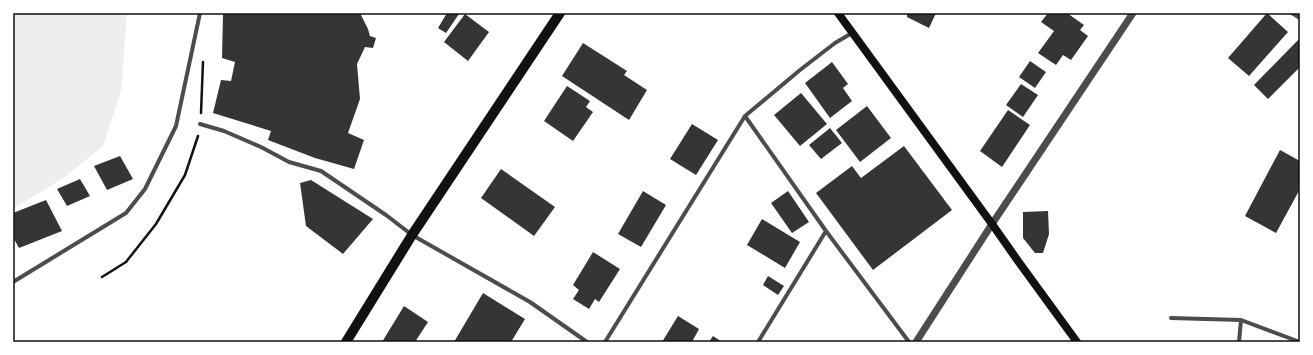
<svg xmlns="http://www.w3.org/2000/svg" width="1313" height="355" viewBox="0 0 1313 355" font-family="Karla,sans-serif">
	<rect width="100%" height="100%" fill="#fff"/>
	<!-- green -->
	<path fill="#eee" d="M13 13H127L121 91 103 146 65 177 13 209Z"/>
	<!-- building -->
	<path fill="#353535" d="M223 13H360L368 29 370 36 376 38 373 48 365 47 357 64 360 99 348 133 364 140 354 169 315 158 268 140 271 131 213 113 221 80 231 81 235 62 222 58Z
		M447 13 459 14 446 33 438 28Z
		M907 13H936L929 28 907 17Z
		M1048 13H1067L1084 25 1080 30 1088 36 1071 60 1063 55 1056 65 1038 53 1054 31 1041 22Z
		M1267 13 1288 32 1249 76 1228 58Z
		M465 14 489 32 468 61 444 42Z
		M1300 38V67L1268 99 1254 85Z
		M583 43 627 71 624 75 647 90 629 120 562 76Z
		M1030 61 1046 72 1035 88 1019 77Z
		M832 62 848 84 843 88 852 101 830 118 805 83Z
		M1021 84 1038 95 1023 117 1006 105Z
		M567 86 590 101 586 107 593 112 573 141 544 121Z
		M801 93 827 124 800 146 774 115Z
		M867 106 891 138 860 162 836 130Z
		M1008 110 1030 125 1002 167 980 151Z
		M692 124 718 140 696 175 670 159Z
		M830 128 842 143 821 159 809 145Z
		M904 146 952 210 873 270 816 193 852 166 861 178Z
		M1280 150 1300 161V189L1276 233 1245 216Z
		M120 156 133 179 107 190 94 166Z
		M501 169 555 207 534 236 481 198Z
		M80 179 90 196 67 206 57 189Z
		M311 180 373 219 343 254 306 226 300 183Z
		M643 191 666 205 641 247 618 234Z
		M788 191 809 222 792 233 771 203Z
		M46 200 62 231 19 248 13 237V213Z
		M1048 211 1049 234 1043 253H1035L1023 238V212Z
		M762 219 800 242 785 268 747 245Z
		M593 252 620 269 599 302 595 299 589 309 573 299 579 290 573 285Z
		M768 276 784 286 778 295 763 285Z
		M483 293 525 319 511 342H454Z
		M404 306 428 322 415 342H382Z
		M678 316 699 329 692 342H662Z
		M713 336 722 342H709Z"/>
	<g fill="none" stroke-linecap="round" stroke-linejoin="round">
		<!-- path -->
		<path stroke="#111" stroke-width="2.5" d="M201 113 203 62
			M102 277 126 262 156 224 185 175 198 136"/>
		<!-- minor -->
		<path stroke="#4c4c4c" stroke-width="4" d="M1292 13 1300 18
			M745 116 826 231 909 342
			M200 124 224 131 261 147 289 162 321 171 386 215 412 235 530 302 587 342
			M13 282 126 213 145 189 176 126 200 13
			M1171 318 1241 320
			M605 342 745 116 800 70 835 43 852 33
			M758 342 826 231
			M1239 342 1241 320 1300 342"/>
		<!-- tertiary -->
		<path stroke="#4c4c4c" stroke-width="7" d="M916 342 992 224 1133 13"/>
		<!-- secondary -->
		<path stroke="#111" stroke-width="8" d="M838 13 992 224 1018 261 1077 342"/>
		<!-- primary -->
		<path stroke="#111" stroke-width="10" d="M346 342 412 235 560 13"/>
	</g>
	<!-- border -->
	<rect width="1313" height="355" fill="none" stroke="#ffffff" stroke-width="28"/>
	<rect x="14" y="14" width="1285" height="327" fill="none" stroke="#111" stroke-width="1.5"/>
</svg>
